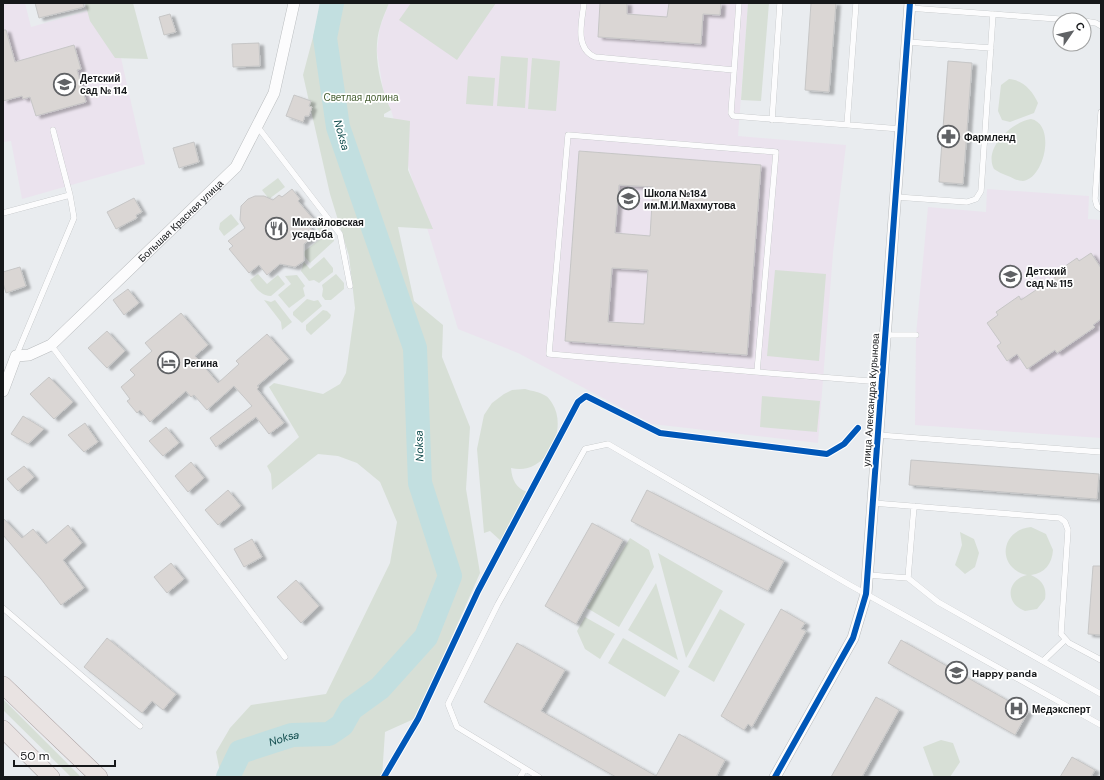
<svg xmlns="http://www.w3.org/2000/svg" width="1104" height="780" viewBox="0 0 1104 780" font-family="'DM Sans',sans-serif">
	<defs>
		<filter id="shadow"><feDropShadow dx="4.5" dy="2.5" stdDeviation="1" flood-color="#0004"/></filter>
	</defs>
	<rect width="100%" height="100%" fill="#e9ecef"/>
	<!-- education -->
	<path fill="#ebe3ee" d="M3 3H25L31 27 109 5 145 164 22 199 11 141 3 142Z
		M389 3H748L738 136 846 145 833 253 818 443 652 424 518 353 458 329 391 110 384 95 377 51 380 27Z
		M987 189 1089 196 1088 219 1101 220V438L915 425 916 335 928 207 986 212Z"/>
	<!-- green -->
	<path fill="#d7dfd6" d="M85 3H133L148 59 115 58 90 21Z
		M322 3H389C386 11 382 19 380 27 372 52 380 86 391 110L384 114V117L410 121 408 170 433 229 398 227 414 301 443 325 442 357 470 427 466 489 480 573 416 718 385 732 382 777H221L216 752 230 728 251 705 326 694 390 563 397 522 380 482 357 463 338 456 318 454 272 490 271 474 267 466 299 437 269 387 274 383 323 394 340 384 346 373 355 308 349 256 330 194 303 75Z
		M411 3H496L457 60 399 20Z
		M748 3H769L761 101 741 100Z
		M501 56 528 58 525 108 497 106Z
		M532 58 560 61 556 111 528 109Z
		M468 76 495 78 493 106 466 104Z
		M1009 79C1023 80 1033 91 1038 103L1034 113 1010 122 1002 120 998 111 1001 85Z
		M1031 119C1056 124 1045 178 1023 181 1017 181 1013 178 1008 176 1003 174 998 172 994 169 983 148 1012 122 1031 119Z
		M278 178 285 187 269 199 262 190Z
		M231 214 239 224 224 236 219 229 220 223Z
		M324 222 334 237V241L310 263 302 253 323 237 317 228Z
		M324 257 333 268V272L319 283 314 280 309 281 301 271 304 262 310 269Z
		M775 270 826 274 819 361 767 356Z
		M258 274 267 284 278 275 285 284 271 296C260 295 256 288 250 280Z
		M336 274 344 283V289L331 300H325L322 296 323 289 322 285Z
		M297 275 305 286 303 288 305 296 289 308 278 295 291 284 285 276Z
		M307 299 314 301 318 300 322 306 302 323 293 315V312Z
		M264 300 271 302 275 300 292 322 282 330 281 322Z
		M323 310 327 311 331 315 330 318 311 335 306 330V325Z
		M525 389C532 391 540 392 546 396 548 397 550 400 552 403 569 429 546 477 511 468 512 480 516 488 527 492L501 541 490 531 484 533 477 449 484 415 492 403 504 394 512 390Z
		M762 396 820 401 817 432 760 427Z
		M1031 527 1046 534 1053 550C1052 564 1045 573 1031 575 1042 580 1047 587 1045 599L1037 609 1025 611C1005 604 1006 580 1027 575 996 568 1000 530 1031 527Z
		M960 532 974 539 979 553 975 567 965 574 955 565 962 545Z
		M630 538 649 550 654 567 619 627 587 608Z
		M658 553 723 591 686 658Z
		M656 583 678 660 628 630Z
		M720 609 745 624 714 682 688 667Z
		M585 617 615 634 600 659 585 649 577 631Z
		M623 638 680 671 665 697 608 663Z
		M3 699 81 777H71L3 710Z
		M941 740 953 743 960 762 950 777H934L923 747Z"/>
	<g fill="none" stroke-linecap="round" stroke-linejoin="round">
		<!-- river -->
		<path stroke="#c2dfe0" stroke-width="24" id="s1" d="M228 777 240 752 292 735 329 734 342 725 351 709 380 688 426 637 450 576 420 483 415 348 338 127 325 38 332 3"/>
	</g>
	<!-- building -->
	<path fill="#dad6d4" stroke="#c6c6c6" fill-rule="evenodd" filter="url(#shadow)" d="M35 3H83L84 7 39 18Z
		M600 3H627V14L667 17 669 3H721L720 15 703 14 701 44 598 37Z
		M811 3H836L829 92 805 90Z
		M170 14 176 32 164 35 159 17Z
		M3 30H6L15 62 74 45 81 69 77 70 86 102 36 116 30 97 23 99 22 96 3 101Z
		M259 43 260 66 233 67 232 44Z
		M948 61 972 63 963 184 939 182Z
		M294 95 311 101 309 106 312 107 309 116H305L303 122 286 116Z
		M194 142 199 162 179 168 173 148Z
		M579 151 761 165 747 355 565 341ZM619 185 653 187 650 236 615 233ZM612 268 648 270 644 324 608 322Z
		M292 189 300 199 298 201 314 220 308 225 316 235 304 244V261L295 267 280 264 267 275 259 265 249 273 229 249 233 246 228 241 245 228 240 220 241 206 248 199 255 196H264L273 200 279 195 282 197Z
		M134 198 142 212 136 215 137 218 116 229 107 212Z
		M1091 253 1101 268V319L1093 325 1095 327 1057 353 1055 350 1027 369 1017 354 1007 361 997 346 1001 343 987 323 998 315 996 312 1019 296 1021 300 1057 276 1055 273 1077 258 1079 261Z
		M20 267 26 286 6 293 3 283V272Z
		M128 289 139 303 124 315 113 300Z
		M181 313 208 345 195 356 218 383 239 364 236 361 267 334 289 359 257 386 259 387 257 389 284 423 269 434 256 417 216 447 210 438 252 406 234 386 207 410 194 395 191 397 186 391 150 422 140 410 137 413 127 401 130 399 121 387 135 375 130 370 152 351 145 343Z
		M107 331 125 351 107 368 88 348Z
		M49 377 73 402 54 419 30 394Z
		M23 416 44 429 28 444 11 434Z
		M85 423 98 442 84 452 68 435Z
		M166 427 179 443 163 456 149 441Z
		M911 460 1099 474 1097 499 909 485Z
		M191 462 204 478 188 492 175 476Z
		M24 466 34 477 18 491 7 479Z
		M228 490 241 506 218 525 205 510Z
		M647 490 784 561 768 591 631 521Z
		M3 518 22 538 33 529 46 544 68 525 82 543 63 560 84 588 61 605 41 579 3 535Z
		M592 523 623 540 576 624 545 606Z
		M252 539 262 557 244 567 234 549Z
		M171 563 184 579 167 593 154 577Z
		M1093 566H1101V635L1088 634Z
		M296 580 319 606 301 623 277 597Z
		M781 609 805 623 801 629 806 631 752 727 748 724 744 730 721 716Z
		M107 638 176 694 163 710 152 701 142 713 84 667Z
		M901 640 1028 712 1015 735 888 663Z
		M517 643 565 670 541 711 656 776 679 734 725 760 716 777H616L484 702Z
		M876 697 899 710 862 777H831Z
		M1072 757 1095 770 1091 777H1060Z"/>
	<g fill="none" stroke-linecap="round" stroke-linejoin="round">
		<defs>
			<path id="service" d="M584 3C582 21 574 48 595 57L734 70
				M739 3 731 113 733 116 901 129
				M909 8 1072 20
				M1084 21 1096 23 1101 26
				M907 42 991 48
				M1101 112 1095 199 1097 206 1101 209
				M772 120 780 3
				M847 125 856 3
				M257 126 340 234 350 286
				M53 130 70 195
				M568 135 776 152 757 372 549 354Z
				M896 197 967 202 976 199 981 191 993 14
				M3 213 70 195 74 218 16 356
				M886 335H916
				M51 345 285 657
				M757 372 882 382
				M878 435 1101 452
				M873 503 1060 518 1065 522 1068 530 1061 634 1069 643 1101 660
				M868 575 908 578 914 506
				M908 578 938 602 1101 694
				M3 608 140 726
				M1043 661 1065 640
				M520 777 525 769
				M539 777 457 727 448 704 498 604 585 449 608 444 848 584 1101 725"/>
			<g id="minor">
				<path id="s2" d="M3 391 16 356 29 355 51 345 236 167 274 93 294 3"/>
				<path d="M775 777 853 638 866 594 910 3"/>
			</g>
			<path id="primary" d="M3 685 99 777
				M3 729 51 777"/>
		</defs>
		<!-- service casing -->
		<use href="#service" stroke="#b9bcbe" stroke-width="6"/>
		<!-- minor casing -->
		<use href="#minor" stroke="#b9bcbe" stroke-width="12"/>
		<!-- primary casing -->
		<use href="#primary" stroke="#a79d9e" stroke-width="18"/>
		<!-- service -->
		<use href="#service" stroke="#fcfcfd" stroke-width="5.5"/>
		<!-- minor -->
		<use href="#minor" stroke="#fcfcfd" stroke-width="11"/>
		<!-- primary -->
		<use href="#primary" stroke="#e9e3e2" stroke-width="17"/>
		<defs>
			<path id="cycleway" d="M384 777 418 719 478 591 578 402 586 396 660 433 827 454 844 444 858 428
				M775 777 853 638 866 594 910 3"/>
		</defs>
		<!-- cycleway casing -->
		<use href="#cycleway" stroke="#fff" stroke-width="8"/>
		<!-- cycleway -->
		<use href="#cycleway" stroke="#0057b8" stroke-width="6"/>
	</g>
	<!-- icons -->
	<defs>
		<symbol id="school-ring" viewBox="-11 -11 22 22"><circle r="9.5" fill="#fff" stroke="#606265" stroke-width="1.5"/><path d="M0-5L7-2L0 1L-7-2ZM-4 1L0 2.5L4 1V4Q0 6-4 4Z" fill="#606265"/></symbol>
		<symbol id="pharmacy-ring" viewBox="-11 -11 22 22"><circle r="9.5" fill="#fff" stroke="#606265" stroke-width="1.5"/><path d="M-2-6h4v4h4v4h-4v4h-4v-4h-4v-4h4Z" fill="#606265"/></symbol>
		<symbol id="restaurant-ring" viewBox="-11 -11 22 22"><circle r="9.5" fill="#fff" stroke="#606265" stroke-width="1.5"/><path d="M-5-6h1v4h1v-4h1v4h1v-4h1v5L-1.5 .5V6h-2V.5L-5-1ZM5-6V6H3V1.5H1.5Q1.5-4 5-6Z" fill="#606265"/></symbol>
		<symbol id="hotel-ring" viewBox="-11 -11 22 22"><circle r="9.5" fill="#fff" stroke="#606265" stroke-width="1.5"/><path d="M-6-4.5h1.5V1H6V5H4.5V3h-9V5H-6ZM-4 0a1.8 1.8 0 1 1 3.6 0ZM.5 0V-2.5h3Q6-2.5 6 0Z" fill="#606265"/></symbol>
		<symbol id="hospital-ring" viewBox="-11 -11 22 22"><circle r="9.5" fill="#fff" stroke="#606265" stroke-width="1.5"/><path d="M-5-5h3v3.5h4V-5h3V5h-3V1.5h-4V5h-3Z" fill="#606265"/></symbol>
	</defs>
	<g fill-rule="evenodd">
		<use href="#school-ring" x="52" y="72" width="25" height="25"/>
		<use href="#pharmacy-ring" x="936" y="124" width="25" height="25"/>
		<use href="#school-ring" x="616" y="186" width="25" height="25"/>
		<use href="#restaurant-ring" x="264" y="216" width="25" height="25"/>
		<use href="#school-ring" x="998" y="264" width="25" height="25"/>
		<use href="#hotel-ring" x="156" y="350" width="25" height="25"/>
		<use href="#school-ring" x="944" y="660" width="25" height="25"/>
		<use href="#hospital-ring" x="1004" y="696" width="25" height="25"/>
	</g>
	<g text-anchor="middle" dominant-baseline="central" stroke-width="3.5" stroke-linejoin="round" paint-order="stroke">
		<!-- poi labels -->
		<g font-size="10" font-weight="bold" fill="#16181a" stroke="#fff" text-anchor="start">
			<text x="80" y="78">Детский<tspan x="80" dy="12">сад № 114</tspan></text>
			<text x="964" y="137">Фармленд</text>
			<text x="644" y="193">Школа №184<tspan x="644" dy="12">им.М.И.Махмутова</tspan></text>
			<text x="292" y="222">Михайловская<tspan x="292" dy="12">усадьба</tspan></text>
			<text x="1026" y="271">Детский<tspan x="1026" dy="12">сад № 115</tspan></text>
			<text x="184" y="363">Регина</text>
			<text x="972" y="673">Happy panda</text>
			<text x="1032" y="709">Медэксперт</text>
		</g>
		<!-- park labels -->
		<g font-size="10" fill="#475f33" stroke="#fff">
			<text x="361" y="97">Светлая долина</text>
		</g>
		<!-- street labels -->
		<g font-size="10" fill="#16181a" stroke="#fff">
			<text stroke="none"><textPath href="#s2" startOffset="254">Большая Красная улица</textPath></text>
			<text transform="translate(871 400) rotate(-86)">улица Александра Курынова</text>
		</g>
		<!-- water labels -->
		<g font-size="11" font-style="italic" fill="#0e4a4b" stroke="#fff">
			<text transform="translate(342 135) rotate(74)">Noksa</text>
			<text transform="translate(419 446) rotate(-92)">Noksa</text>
			<text stroke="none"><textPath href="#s1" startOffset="74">Noksa</textPath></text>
		</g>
	</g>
	<!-- border -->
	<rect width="1104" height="780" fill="none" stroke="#16181a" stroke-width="8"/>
	<!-- north arrow -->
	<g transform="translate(1072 32) rotate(56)"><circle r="19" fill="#ffffff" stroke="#a2a3a3"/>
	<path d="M0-3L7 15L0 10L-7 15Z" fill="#606265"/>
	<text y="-6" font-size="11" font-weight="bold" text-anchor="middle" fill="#16181a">С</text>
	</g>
	<!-- scale -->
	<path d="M14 760v6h101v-6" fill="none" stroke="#16181a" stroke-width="2"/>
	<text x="20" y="760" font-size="12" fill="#16181a" stroke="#ffffff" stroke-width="3" paint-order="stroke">50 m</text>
</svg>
